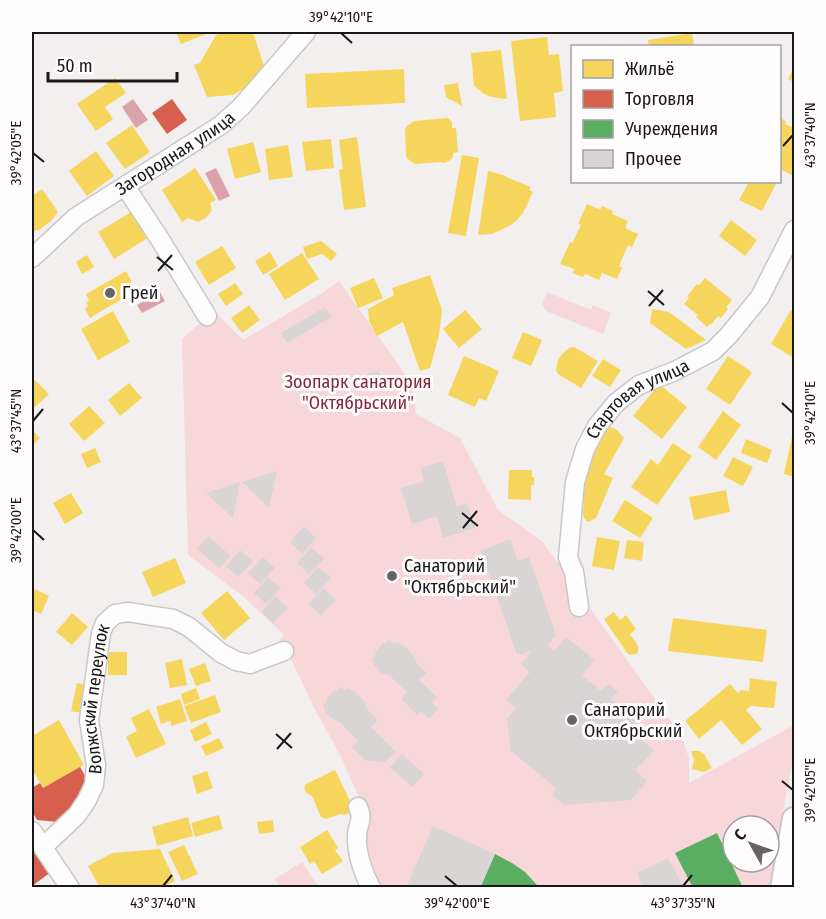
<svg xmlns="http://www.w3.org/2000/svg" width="826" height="919" viewBox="0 0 826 919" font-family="'Fira Sans Condensed',sans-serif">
	<rect width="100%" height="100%" fill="#f3efef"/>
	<!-- green -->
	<path fill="#f7d7da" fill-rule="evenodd" d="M339 281 412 384 416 414 460 438 498 510 542 541 665 713 681 735 689 758V783L794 725V754L769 887H379L365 849 367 816 359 797 339 753 314 708 291 659 277 644 284 635 244 597 188 555 182 339 214 311 243 340 322 293ZM733 826H769V862H733Z
		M547 292 591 310 593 305 611 313 603 334 546 311 542 304Z
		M302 862 319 887H280L275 879Z"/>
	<!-- water -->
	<path fill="#daa3a9" d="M133 99 148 120 136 128 122 107Z
		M216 168 230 196 219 201 205 173Z
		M160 292 165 301 142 313 137 305Z"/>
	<!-- homes -->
	<path fill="#f6d55c" d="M176 32H211L181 44Z
		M224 32H253L267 75 233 95 207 97 194 65 200 63 216 35Z
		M692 33 694 46H649L648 40Z
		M547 37 549 55 559 54 563 91 554 93 556 117 520 121 511 41Z
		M501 50 507 99 491 97 484 94 474 86 471 53Z
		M794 67V82L788 79Z
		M404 69 405 103 307 108 305 74Z
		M115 78 126 93 105 107 113 119 96 131 77 104Z
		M458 83 462 106 446 97 444 85Z
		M448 118 452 122V128H456L458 152 453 153V157L449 161 444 163 439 162 415 164 408 159 406 156 405 129 407 126 414 121Z
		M780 118 786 121 785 124 794 128V176L780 169Z
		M132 125 150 152 125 169 106 143Z
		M357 137 366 207 344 210 339 170 343 169 339 140Z
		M331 139 334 168 306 171 302 142Z
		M253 142 261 172 235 179 227 149Z
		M288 145 293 177 269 180 265 149Z
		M96 151 114 176 87 196 69 171Z
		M462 155 479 158 466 236 448 233Z
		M195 168 216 200 210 203 212 210 206 218 198 222 188 218 182 222 162 190Z
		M488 171 506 176V177L531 187 529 190 533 192 523 213 516 221 509 226 492 234 478 235Z
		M749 182H777L762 211 739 200Z
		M42 189 58 212 51 221 39 230 32 231V196Z
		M587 204 600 210 602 206 613 211 612 214 628 221 625 228 638 234 632 247 628 245 619 266 622 268 617 279 602 273 599 280 585 274 583 277 572 273 574 269 560 264 570 242 572 243 581 225 578 224Z
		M133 211 149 237 114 259 98 232Z
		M731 220 757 240 745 256 719 236Z
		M321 241 337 254 331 261 322 254 307 259 303 247Z
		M222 246 236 268 209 285 195 262Z
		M270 252 278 266 263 275 255 261Z
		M302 253 319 279 285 300 269 274Z
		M87 255 94 267 82 274 76 262Z
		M126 271 132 282 126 285 128 288 124 290 127 296 90 318 85 309 88 306 86 303 89 301 86 294Z
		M430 275 442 310 439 335 430 368 420 371 403 322 377 336 369 321 368 309 394 295 392 288Z
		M374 278 383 298 358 308 350 288Z
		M705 278 732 300 726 307 728 309 721 318 718 316 711 325 710 324 707 327 696 317 698 315 684 304 689 298 687 296 697 284 699 285Z
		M235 283 243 294 226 306 218 294Z
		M249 305 260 320 242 333 231 318Z
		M652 309 669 312 706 340 686 349 650 323Z
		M465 310 482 329 459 348 443 329Z
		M791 310 794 313V358L771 344Z
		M113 311 130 342 98 360 81 329Z
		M523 332 542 340 531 366 512 358Z
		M574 347 598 361 581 388 558 374 556 370 558 360 562 354 569 348Z
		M464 356 499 371 486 401 479 398 475 407 448 395Z
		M728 356 752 372 730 405 706 389Z
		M603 359 621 370 610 387 592 376Z
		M35 380 49 394 34 408 32 405V383Z
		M129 383 142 398 120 416 108 400Z
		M659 384 687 407 662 439 633 416Z
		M89 406 105 423 84 441 69 424Z
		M723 411 741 425 716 460 698 447Z
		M611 427 617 430 624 438 604 474 613 478 596 518 588 522 584 518 583 515 585 472 607 428Z
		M32 430 40 438 32 446Z
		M792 437H794V477L784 474Z
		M746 439 772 450 767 463 741 453Z
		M673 443 692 456 657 505 631 487 651 459 658 465Z
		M95 448 101 462 87 468 81 454Z
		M733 457 753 467 743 486 723 476Z
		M509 470H532V477H534V485H531V500L508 499Z
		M726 490 730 512 694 520 689 497Z
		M71 493 83 513 65 524 53 503Z
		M625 500 653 518 640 538 612 521Z
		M597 537 620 541 614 570 592 566Z
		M627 540 644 542 642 561 624 558Z
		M175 558 186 583 153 597 142 572Z
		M35 589 49 596 41 614 32 610V596Z
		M227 591 250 618 224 640 201 613Z
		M614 612 620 620 626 615 636 629 630 634 638 646V652L636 654 630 655 627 653 604 619Z
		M72 613 88 627 72 645 56 632Z
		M673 618 767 630 763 662 668 651Z
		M108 652H127V675H108Z
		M182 659 187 685 170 688 165 663Z
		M205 663 211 681 196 686 189 669Z
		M750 678 777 682 774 708 751 706 746 710 762 729 742 745 721 720 699 739 685 721 730 684 738 693 741 690 749 691Z
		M77 683 91 686 86 714 71 711Z
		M196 688 200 699 184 705 181 694Z
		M215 695 221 712 191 723 184 706Z
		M180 699 187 721 172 726 170 721 161 724 156 707Z
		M149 709 166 744 136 758 126 737 137 731 131 718Z
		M59 720 84 765 43 788 32 769V736Z
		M206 722 212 734 195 742 190 730Z
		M219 738 224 748 206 756 201 746Z
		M691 751H699L704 754 712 768 704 772 692 769 694 760Z
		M335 770 353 807 352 812 345 815 340 814 327 819 321 817 312 796 308 794 304 789 306 784Z
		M207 771 213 788 197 794 192 776Z
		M219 815 223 829 195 837 191 823Z
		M188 817 193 836 157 846 152 827Z
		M273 820 274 832 259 834 257 822Z
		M327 830 338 848 335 850 343 861 322 874 314 861 310 864 300 847Z
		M184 845 198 874 182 881 168 852Z
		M160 849 175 881 161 888H100L88 866 112 853Z"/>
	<!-- shops -->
	<path fill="#d6604d" d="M172 99 187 120 167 134 152 113Z
		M80 767 91 786 86 797 71 806 72 812 58 822 37 820 32 811V788L40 783 43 788Z
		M32 843 51 872 32 886Z"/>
	<!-- public -->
	<path fill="#5aae61" d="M717 833 743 888H693L675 853Z
		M495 854 512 863 525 872 537 885 533 888H480Z"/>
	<!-- building -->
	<path fill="#d9d5d5" d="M325 307 331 317 287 343 281 333Z
		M379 371 381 383 370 385 368 373Z
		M443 461 457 507 467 503 475 528 443 538 437 516 412 524 401 488 424 481 421 468Z
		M277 471 269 508 242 482Z
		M240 482 233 518 206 493Z
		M304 526 316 538 302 554 290 542Z
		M208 536 231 556 219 568 197 549Z
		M510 539 518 561 529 557 556 635 548 645 554 651 566 637 594 660 582 676 601 691 608 684 618 692 611 699 638 722 630 731 654 750 635 770 647 781 631 800 564 805 552 795 557 789 511 751 507 719 516 708 506 700 530 672 521 664 532 651 517 655 481 551Z
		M311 547 324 559 309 574 297 563Z
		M240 550 253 561 238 577 226 566Z
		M263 557 275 568 260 584 248 573Z
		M318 567 331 578 316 594 304 583Z
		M268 577 281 588 266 604 254 593Z
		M323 588 336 600 321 615 309 604Z
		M275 596 288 608 273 623 261 612Z
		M389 640 394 644 397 642 407 648 415 658 416 663 427 673 419 680 437 697 432 703 438 709 429 719 421 711 417 715 401 699 407 692 389 675 384 674 380 672 373 664 372 659 376 655 374 653 384 642 385 644Z
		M341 687 346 691 348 688 359 695 363 700 368 710 378 720 371 727 396 752 385 762 365 760 352 747 358 741 340 722 331 718 325 711 323 706 327 702 326 700 335 689 337 691Z
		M402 754 424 774 412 787 390 767Z
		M433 826 495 854 480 888H406Z
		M668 858 684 888H643L637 873Z"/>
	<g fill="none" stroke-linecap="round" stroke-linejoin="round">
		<defs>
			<g id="minor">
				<path d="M125 186 161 241 207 316"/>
				<path id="s1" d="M32 258 76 217 221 125 241 107 306 32"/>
				<path id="s2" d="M579 607 574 572 568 558 575 482 585 449 597 426 616 403 639 385 675 371 713 351 729 335 760 297 794 230"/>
				<path d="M358 807C364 822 358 821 357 835 356 852 363 873 371 888"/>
				<path d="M32 831 70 888"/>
				<path id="s3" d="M43 847 77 815 87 800 94 785 96 765 89 720 101 633 105 623 115 614 128 612 173 619 189 627 221 653 236 661 250 664 284 651"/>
			</g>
			<path id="tertiary" d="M782 888 794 819"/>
		</defs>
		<!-- minor casing -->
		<use href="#minor" stroke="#cac7c7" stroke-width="21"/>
		<!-- tertiary casing -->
		<use href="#tertiary" stroke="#cac7c7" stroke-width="26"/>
		<!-- minor -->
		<use href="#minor" stroke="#fdfdfd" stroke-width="18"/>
		<!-- tertiary -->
		<use href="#tertiary" stroke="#fdfdfd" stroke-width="22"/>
	</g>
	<!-- ticks -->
	<path fill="none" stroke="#191717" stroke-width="2" d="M341 33 352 43M783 146 793 135M33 153 44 162M157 257 173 270M158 271 172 255M648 291 664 305M649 306 663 290M782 403 793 413M33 421 43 409M462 513 478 526M463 528 477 511M33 530 44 540M276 734 292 748M277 749 291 733M782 781 793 790M445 876 457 886M163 886 172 875M683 886 692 875"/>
	<!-- markers -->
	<g fill="#656363" stroke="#fefcfd" stroke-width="2">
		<circle cx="110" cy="293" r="6"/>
		<circle cx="392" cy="576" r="6"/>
		<circle cx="572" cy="720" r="6"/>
	</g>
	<g text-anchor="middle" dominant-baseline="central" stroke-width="6" stroke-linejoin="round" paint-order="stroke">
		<!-- street labels -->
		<g font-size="18" fill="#191717" stroke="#fefcfd">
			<text stroke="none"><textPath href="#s1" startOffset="178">Загородная улица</textPath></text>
			<text stroke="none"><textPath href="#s2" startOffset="237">Стартовая улица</textPath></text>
			<text stroke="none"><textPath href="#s3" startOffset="168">Волжский переулок</textPath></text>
		</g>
		<!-- poi labels -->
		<g font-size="18" fill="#191717" stroke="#fefcfd" text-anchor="start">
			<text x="122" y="293">Грей</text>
			<text x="404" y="566">Санаторий<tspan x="404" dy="21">"Октябрьский"</tspan></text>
			<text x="584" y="710">Санаторий<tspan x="584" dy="21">Октябрьский</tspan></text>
		</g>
		<!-- park labels -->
		<g font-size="18" fill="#83273b" stroke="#fefcfd">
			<text x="358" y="382">Зоопарк санатория<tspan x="358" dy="21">"Октябрьский"</tspan></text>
		</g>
	</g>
	<!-- border -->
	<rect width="826" height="919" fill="none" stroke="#fefcfd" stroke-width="66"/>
	<!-- legend -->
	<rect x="571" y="45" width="210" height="138" fill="#fefcfd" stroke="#a2a0a1" stroke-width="1.5"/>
	<rect x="583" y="60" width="30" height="18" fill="#f6d55c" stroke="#a2a0a1" stroke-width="1.5"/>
	<text x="625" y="75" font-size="18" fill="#191717">Жильё</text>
	<rect x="583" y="90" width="30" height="18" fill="#d6604d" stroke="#a2a0a1" stroke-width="1.5"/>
	<text x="625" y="105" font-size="18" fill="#191717">Торговля</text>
	<rect x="583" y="120" width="30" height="18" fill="#5aae61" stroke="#a2a0a1" stroke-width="1.5"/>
	<text x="625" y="135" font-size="18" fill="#191717">Учреждения</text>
	<rect x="583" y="150" width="30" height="18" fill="#d9d5d5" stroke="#a2a0a1" stroke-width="1.5"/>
	<text x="625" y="165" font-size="18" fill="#191717">Прочее</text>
	<!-- north arrow -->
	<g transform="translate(751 844) rotate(310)"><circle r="28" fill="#fefcfd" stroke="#a2a0a1" stroke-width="1.5"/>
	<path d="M0-4.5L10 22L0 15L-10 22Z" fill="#656363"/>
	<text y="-9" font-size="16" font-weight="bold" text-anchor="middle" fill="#191717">С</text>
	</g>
	<!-- scale -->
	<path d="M48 72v9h129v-9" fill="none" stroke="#191717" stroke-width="3"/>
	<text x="57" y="72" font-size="18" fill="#191717" stroke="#fefcfd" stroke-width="4.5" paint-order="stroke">50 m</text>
	<rect x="33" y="33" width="760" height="853" fill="none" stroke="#191717" stroke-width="2"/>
	<g font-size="15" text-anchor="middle" fill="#191717">
		<text x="341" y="22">39°42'10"E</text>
		<text transform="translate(810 135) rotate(-90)" y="5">43°37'40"N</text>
		<text transform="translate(16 153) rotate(-90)" y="5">39°42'05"E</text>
		<text transform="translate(810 413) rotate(-90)" y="5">39°42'10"E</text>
		<text transform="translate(16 421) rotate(-90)" y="5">43°37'45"N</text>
		<text transform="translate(16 530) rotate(-90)" y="5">39°42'00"E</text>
		<text transform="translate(810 790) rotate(-90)" y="5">39°42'05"E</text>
		<text x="163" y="908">43°37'40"N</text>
		<text x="457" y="908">39°42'00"E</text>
		<text x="683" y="908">43°37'35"N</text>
	</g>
</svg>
